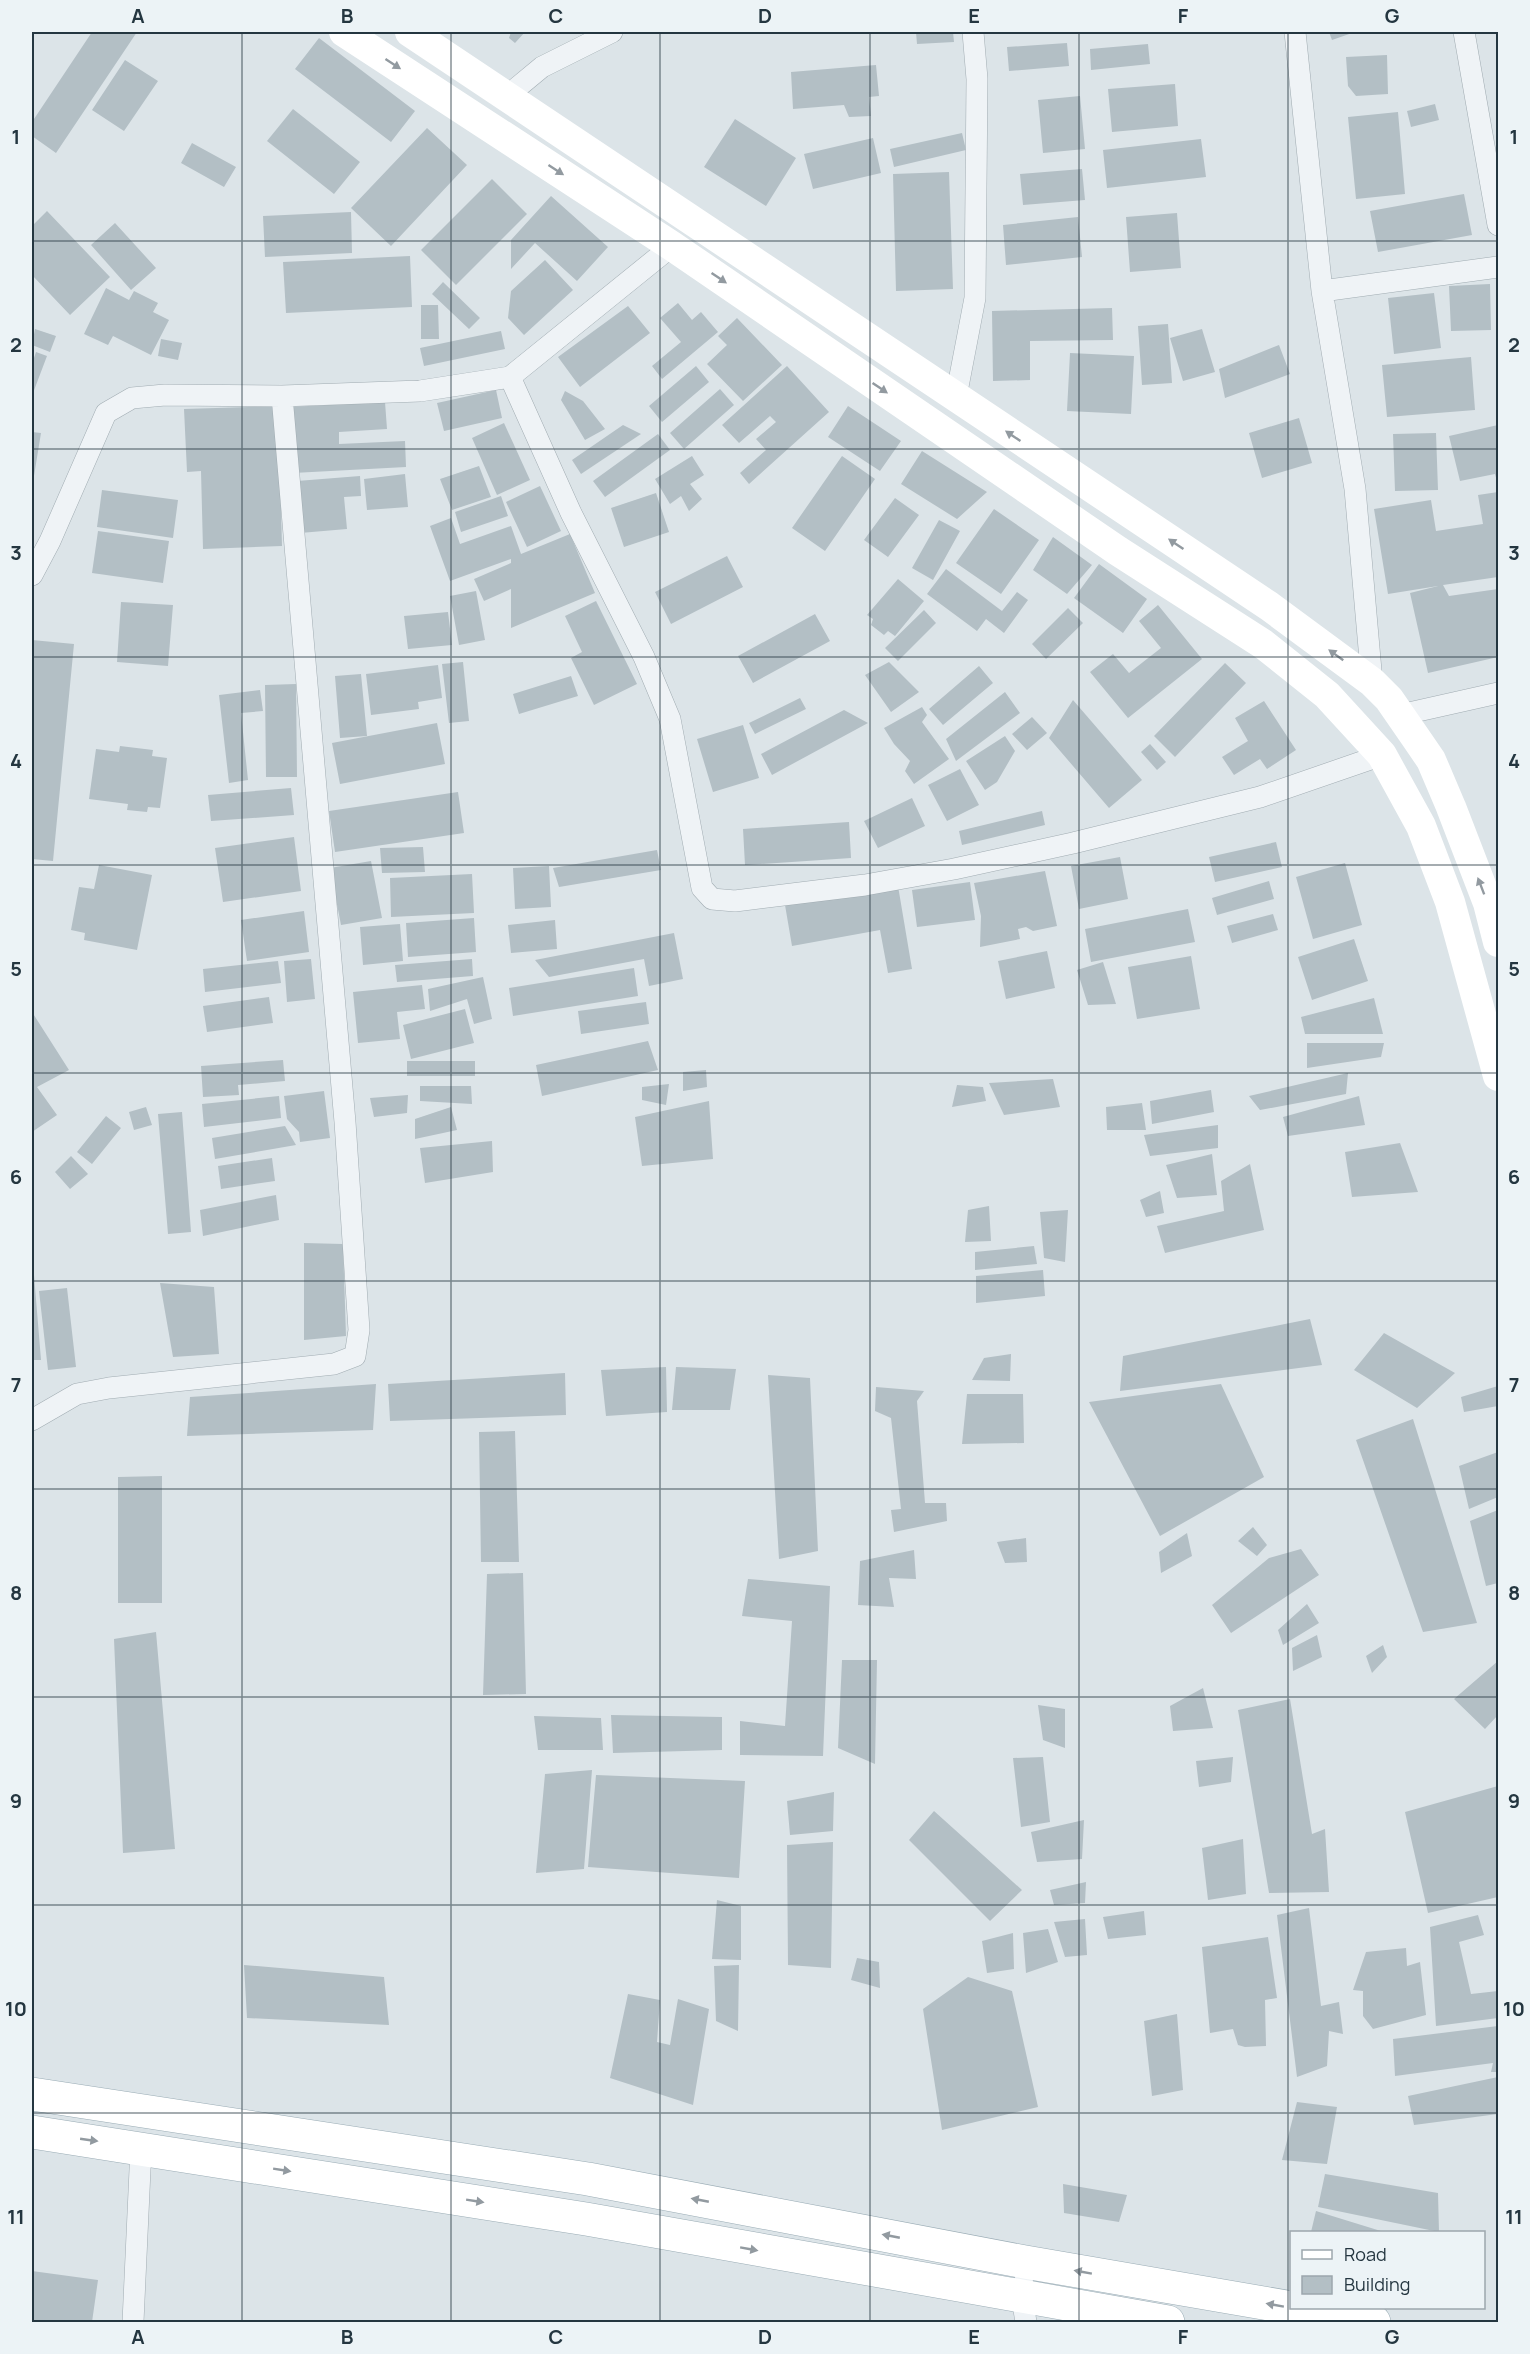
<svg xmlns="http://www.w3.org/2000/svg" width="1530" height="2354" viewBox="0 0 1530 2354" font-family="Manrope,sans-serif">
	<rect width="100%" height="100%" fill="#dce4e8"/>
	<!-- building -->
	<path fill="#b3bfc5" d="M92 32H137L56 153 32 136V122Z
		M511 32H525L515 43 509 38Z
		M916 32H953L954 42 917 44Z
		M1329 32H1355L1332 40Z
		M319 38 415 111 391 142 295 69Z
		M1067 43 1069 66 1009 71 1007 47Z
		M1148 44 1150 64 1091 70 1090 49Z
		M1387 55 1388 94 1356 96 1348 86 1346 57Z
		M125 60 158 81 124 131 92 110Z
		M876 65 879 96 869 97 871 116 849 117 844 105 793 109 791 72Z
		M1175 84 1178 126 1112 132 1108 89Z
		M1080 96 1085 149 1043 153 1038 100Z
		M1435 104 1439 120 1411 127 1407 111Z
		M293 109 360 162 334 194 267 141Z
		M1398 112 1405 194 1356 199 1348 117Z
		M735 119 796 158 766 206 704 167Z
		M427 128 467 165 391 246 351 208Z
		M962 133 966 150 894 167 890 149Z
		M873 138 881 173 813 189 804 154Z
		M1201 139 1206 177 1107 188 1103 150Z
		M192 143 236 167 224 187 181 163Z
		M1082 169 1085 200 1023 205 1020 174Z
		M949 172 953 289 896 291 893 174Z
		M492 179 527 214 456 285 421 250Z
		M1464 194 1472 235 1378 252 1370 211Z
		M551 196 608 247 577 281 535 243 511 269V240Z
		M47 211 110 277 70 315 32 275V226Z
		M351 212 352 253 265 257 263 216Z
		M1177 213 1181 268 1130 272 1126 217Z
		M1078 217 1082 257 1006 265 1003 225Z
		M115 223 156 268 131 290 91 245Z
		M410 256 412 307 286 313 283 262Z
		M545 260 573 290 524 335 508 318 511 291Z
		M443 282 480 318 469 329 432 294Z
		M1490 284 1491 330 1451 331 1449 286Z
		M106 288 129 300 134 291 158 303 153 312 169 320 151 355 113 336 108 345 84 334Z
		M1434 293 1441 348 1394 354 1388 298Z
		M678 303 692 320 701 312 718 332 662 379 652 366 681 342 660 318Z
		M421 305H438L439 339H421Z
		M628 306 650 333 580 387 558 357Z
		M1112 308 1113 340 1030 341V380L993 381 992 311Z
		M737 318 782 365 743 401 707 364 727 345 718 336Z
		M1168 324 1172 383 1142 385 1138 326Z
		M35 329 56 336 50 352 32 345Z
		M1202 329 1215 372 1183 381 1170 338Z
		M501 331 505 349 424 366 420 348Z
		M161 339 182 343 178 360 158 356Z
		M1279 345 1290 374 1225 398 1219 369Z
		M36 352 47 356 33 393H32V364Z
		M1070 353 1134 356 1131 414 1067 411Z
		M1471 357 1475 410 1387 417 1382 365Z
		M696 366 709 382 662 422 649 406Z
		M787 366 829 412 749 484 740 473 766 450 756 439 776 422 770 416 739 443 722 425Z
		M720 389 734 405 684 449 670 433Z
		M496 390 502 418 444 431 437 403Z
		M565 391 583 401 605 429 585 440 561 400Z
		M385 402 387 429 339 432V444L405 441 406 467 293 473 290 407Z
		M278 406 282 546 203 549 201 471 187 472 184 409Z
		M848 406 901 441 880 471 828 437Z
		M1299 418 1312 463 1262 478 1249 433Z
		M504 423 530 480 497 495 472 438Z
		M623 425 641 434 581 474 572 460Z
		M1498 425V485L1495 474 1460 481 1449 436Z
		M32 432 41 433 33 482H32Z
		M1436 433 1438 490 1395 491 1393 434Z
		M658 434 670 450 605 497 593 481Z
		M922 451 987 492 957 519 901 484Z
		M692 456 704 475 690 484 702 499 689 511 681 496 670 504 655 479Z
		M842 456 875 479 825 551 792 528Z
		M479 466 491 497 452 510 440 479Z
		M405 474 408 507 367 510 364 479Z
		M360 476 361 496 344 497 347 529 300 533 297 481Z
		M540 486 561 531 527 547 506 502Z
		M102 490 178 500 173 538 97 527Z
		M1498 492V577L1443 585 1449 596 1498 589V657L1428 673 1410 593 1438 586 1388 594 1374 509 1431 500 1436 531 1483 524 1478 495Z
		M656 493 669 532 624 547 611 508Z
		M501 496 508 516 461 532 455 512Z
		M895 498 919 515 888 557 864 540Z
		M994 509 1039 540 1001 594 956 563Z
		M451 518 460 544 511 526 521 554 570 534 595 593 511 628V589L484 601 474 579 511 563V559L450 581 430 526Z
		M939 520 960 531 933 580 912 568Z
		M98 531 169 541 163 583 92 573Z
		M1053 537 1092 565 1067 594 1033 570Z
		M727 556 743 587 671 624 655 592Z
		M1099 564 1147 599 1123 633 1074 598Z
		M946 569 1002 611 1017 592 1028 600 1004 633 986 619 977 631 927 594Z
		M898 579 924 601 895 636 888 631 884 635 871 625 873 619 867 615Z
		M476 591 485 640 459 645 450 596Z
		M596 601 637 684 594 705 571 658 582 652 565 616Z
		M121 602 173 605 168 666 117 662Z
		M1158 605 1202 659 1128 718 1090 672 1113 654 1129 673 1161 648 1139 621Z
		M1068 608 1083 623 1046 659 1032 644Z
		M924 610 936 623 898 661 885 648Z
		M448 612 452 645 408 649 404 616Z
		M815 614 830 641 753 683 738 656Z
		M32 640 74 644 53 861 32 859Z
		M463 662 469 721 449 723 442 664Z
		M889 662 919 692 891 712 865 675Z
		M1225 663 1246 683 1175 757 1154 736Z
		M438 665 442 698 418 702 419 709 371 715 366 674Z
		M979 666 993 683 943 725 929 709Z
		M361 674 367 736 340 738 335 676Z
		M571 676 578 696 519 714 513 694Z
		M296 684 297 777H266L265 685Z
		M260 690 263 711 241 713 248 780 229 783 219 695Z
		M1005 692 1020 713 956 761 946 739Z
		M800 698 806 709 755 734 749 723Z
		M1073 700 1142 780 1109 808 1049 738Z
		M1264 701 1296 750 1267 769 1260 759 1234 775 1222 757 1248 741 1235 718Z
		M922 707 927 715 922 722 949 759 914 784 905 771 910 761 894 744 884 728Z
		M844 710 868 723 772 775 761 754Z
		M1032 717 1047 733 1027 750 1012 734Z
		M437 723 445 764 340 784 332 743Z
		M743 725 759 778 713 792 697 739Z
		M1005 736 1015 751 997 782 985 790 966 761Z
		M1150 744 1166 762 1157 770 1141 752Z
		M120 746 153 750 152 756 167 758 160 808 148 807 147 812 127 810 128 804 89 799 96 749 119 752Z
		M960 769 979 805 947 821 928 785Z
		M291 788 294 815 211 821 208 795Z
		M458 792 464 833 335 852 329 811Z
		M912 798 925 826 878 848 864 821Z
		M1042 811 1045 825 962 845 959 831Z
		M849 822 851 858 745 865 743 829Z
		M294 837 301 891 223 902 215 848Z
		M1276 842 1282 867 1215 882 1209 857Z
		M423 847 425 872 382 873 380 848Z
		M657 850 661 870 559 887 553 868Z
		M1120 857 1128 899 1079 909 1071 866Z
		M371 861 382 918 341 925 330 868Z
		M1345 863 1362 925 1313 939 1296 877Z
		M99 865 152 875 137 950 84 940 85 933 71 930 79 887 94 889Z
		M549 866 551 907 515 909 513 868Z
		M1045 871 1057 926 1033 931 1026 927 1018 929 1020 939 980 947 981 916 974 883Z
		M472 874 474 913 391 917 390 878Z
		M1269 881 1274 899 1217 915 1212 898Z
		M970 882 975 920 917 927 912 890Z
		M898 886 912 969 888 973 880 930 792 946 785 905Z
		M1188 909 1195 942 1091 962 1085 929Z
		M304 911 309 952 247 961 241 920Z
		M1273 914 1278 930 1232 943 1227 926Z
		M474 918 476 952 408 957 406 923Z
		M555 920 557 949 511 953 508 925Z
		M400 924 403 961 363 965 360 927Z
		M674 933 683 979 649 986 644 959 549 977 535 960Z
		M1354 939 1368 981 1312 1000 1298 957Z
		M1047 951 1055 988 1006 999 998 961Z
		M1191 956 1200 1009 1137 1019 1128 967Z
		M311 959 315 999 287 1002 284 961Z
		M472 959 473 976 397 982 395 965Z
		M278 961 281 983 205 992 203 969Z
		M1103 962 1116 1004 1088 1005 1077 970Z
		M634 968 638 996 513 1016 509 988Z
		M483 977 492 1019 474 1024 467 999 430 1011 428 989Z
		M422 985 425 1009 397 1012 400 1039 358 1043 353 992Z
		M269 997 273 1023 207 1032 203 1006Z
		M1374 998 1383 1034H1305L1301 1017Z
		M646 1002 649 1024 581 1034 578 1011Z
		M465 1009 474 1043 411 1059 403 1025Z
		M32 1012 69 1070 37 1087 57 1115 32 1132Z
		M648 1041 658 1070 542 1096 536 1065Z
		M1307 1043H1384L1381 1057 1307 1068Z
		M283 1060 285 1081 238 1085 239 1095 203 1097 201 1066Z
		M407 1061H475V1076H407Z
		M706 1070 707 1087 683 1091V1072Z
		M1348 1073 1346 1094 1260 1110 1249 1096Z
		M1053 1079 1060 1107 1004 1115 989 1083Z
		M669 1084 666 1105 642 1100V1087Z
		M957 1085 983 1087 986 1101 952 1107Z
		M420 1086H471L472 1104 420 1101Z
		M1211 1090 1214 1112 1152 1124 1150 1101Z
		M324 1091 330 1138 300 1142 299 1132 287 1119 284 1096Z
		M408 1095 407 1113 374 1117 370 1098Z
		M279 1096 281 1118 204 1127 202 1104Z
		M1359 1096 1365 1125 1288 1136 1283 1117Z
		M709 1101 713 1159 642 1166 635 1117Z
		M1142 1103 1146 1130H1107L1106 1107Z
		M146 1107 152 1125 134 1130 129 1112Z
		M451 1107 457 1130 415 1139V1119Z
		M182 1112 191 1232 168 1234 158 1114Z
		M106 1116 121 1128 92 1164 77 1152Z
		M1218 1125V1148L1150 1156 1144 1135Z
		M285 1126 296 1145 215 1159 212 1138Z
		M492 1141 493 1172 425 1183 420 1148Z
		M1400 1143 1418 1192 1352 1197 1345 1152Z
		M1212 1154 1217 1195 1177 1198 1166 1165Z
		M71 1156 88 1174 70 1189 55 1172Z
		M272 1158 275 1181 221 1189 218 1166Z
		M1250 1164 1264 1230 1165 1253 1157 1226 1224 1211 1221 1181Z
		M1160 1191 1164 1213 1146 1217 1140 1200Z
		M276 1195 279 1220 203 1236 200 1210Z
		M989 1206 991 1241 965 1242 968 1210Z
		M1068 1210 1065 1262 1044 1258 1040 1212Z
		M304 1243 343 1244 346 1336 304 1340Z
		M1034 1246 1037 1264 975 1270V1252Z
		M1043 1270 1045 1296 976 1303V1276Z
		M32 1275H34L41 1360H32Z
		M160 1283 214 1287 219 1354 173 1357Z
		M67 1288 76 1367 48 1370 39 1291Z
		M1310 1319 1322 1365 1120 1391 1123 1356Z
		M1384 1333 1455 1373 1417 1408 1354 1370Z
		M1011 1354 1010 1381 972 1380 984 1358Z
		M666 1367 667 1412 606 1416 601 1370Z
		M676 1367 736 1369 730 1410H672Z
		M565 1373 566 1415 390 1421 388 1384Z
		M768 1375 810 1378 818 1551 779 1559Z
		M376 1384 373 1430 187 1436 190 1397Z
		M1221 1384 1264 1477 1160 1536 1089 1402Z
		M1498 1386V1406L1464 1412 1461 1397Z
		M876 1387 924 1391 917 1401 925 1503H946L947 1521 894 1532 891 1510 901 1509 891 1418 875 1411Z
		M967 1394H1023L1024 1443 962 1444Z
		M1413 1419 1477 1623 1423 1632 1356 1440Z
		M515 1431 519 1562H481L479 1432Z
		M1498 1452V1497L1469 1509 1459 1466Z
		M162 1476V1603H118V1477Z
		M1498 1510V1583L1486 1586 1470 1521Z
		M1253 1527 1267 1545 1257 1556 1238 1541Z
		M1187 1533 1192 1556 1161 1573 1159 1552Z
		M1026 1538 1027 1562 1005 1563 997 1542Z
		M1301 1549 1319 1575 1231 1633 1212 1605 1269 1558Z
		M914 1550 916 1579 889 1578 894 1607 858 1605 860 1561Z
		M523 1573 526 1694 483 1695 487 1574Z
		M748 1579 830 1586 823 1756 740 1755V1721L785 1726 792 1621 742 1616Z
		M1307 1604 1319 1623 1283 1645 1278 1630Z
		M156 1632 175 1849 123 1853 114 1639Z
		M1317 1635 1322 1657 1293 1671 1292 1648Z
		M1383 1645 1387 1657 1372 1673 1366 1656Z
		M842 1660H877L875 1764 838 1748Z
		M1498 1661V1715L1485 1729 1454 1699Z
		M1203 1688 1213 1728 1173 1731 1170 1706Z
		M1290 1699 1312 1834 1325 1829 1329 1892 1269 1893 1238 1710Z
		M1038 1705 1065 1709V1748L1043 1740Z
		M611 1715 722 1717V1750L613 1753Z
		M534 1716 601 1718 603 1750H538Z
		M1043 1757 1050 1822 1021 1827 1013 1758Z
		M1233 1757 1231 1782 1199 1787 1196 1761Z
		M592 1770 584 1869 536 1873 545 1774Z
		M596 1775 745 1781 739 1878 588 1867Z
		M1498 1786V1897L1428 1913 1405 1812Z
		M834 1792 833 1831 790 1835 787 1801Z
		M934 1811 1022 1890 990 1921 909 1840Z
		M1084 1820 1082 1859 1037 1862 1031 1832Z
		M1243 1839 1246 1894 1208 1900 1202 1848Z
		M833 1842 831 1968 788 1965 787 1845Z
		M1086 1882 1085 1903 1054 1905 1050 1890Z
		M717 1900 741 1906V1960L712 1959Z
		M1309 1908 1321 2006 1339 2002 1343 2034 1329 2031 1327 2066 1297 2077 1277 1915Z
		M1144 1911 1146 1935 1108 1939 1103 1917Z
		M1478 1915 1484 1935 1459 1942 1471 1994 1498 1991V2018L1436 2026 1430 1927Z
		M1085 1919 1087 1955 1065 1957 1054 1922Z
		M1048 1929 1058 1962 1026 1973 1023 1933Z
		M1013 1933 1014 1969 987 1973 982 1941Z
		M1268 1937 1277 1998 1265 2000 1266 2046 1245 2047 1238 2045 1233 2029 1210 2033 1202 1947Z
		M1406 1948 1407 1966 1420 1962 1426 2015 1373 2029 1363 2016V1991L1353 1990 1366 1952Z
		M857 1958 879 1962 880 1988 851 1980Z
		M244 1965 384 1977 389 2025 247 2018Z
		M739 1965 738 2031 716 2021 714 1966Z
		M968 1977 1012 1991 1038 2107 942 2130 923 2009Z
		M628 1994 660 2000 657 2042 670 2045 678 1999 709 2009 693 2105 610 2078Z
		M1177 2014 1183 2090 1152 2096 1144 2021Z
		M1498 2026V2072H1491L1493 2063 1395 2076 1393 2039Z
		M1498 2077V2114L1414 2125 1408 2096Z
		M1297 2102 1337 2107 1327 2164 1282 2160Z
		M1325 2174 1438 2193 1439 2232 1318 2207Z
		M1063 2184 1127 2195 1119 2222 1064 2213Z
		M1316 2211 1384 2232H1311Z
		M32 2271 98 2280 92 2322H32Z"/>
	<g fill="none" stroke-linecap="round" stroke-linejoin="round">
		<defs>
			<path id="street" d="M1295 32 1322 291 1355 489 1372 682
				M1464 32 1498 225
				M507 96 542 67 612 32
				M1322 291 1498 267
				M510 377 571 513 644 657 670 719 702 888 712 899 735 901 865 885 954 869 1073 843 1260 797 1382 755
				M956 397 975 298 977 79 973 32
				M32 575 50 541 106 413 132 398 165 395 282 396 420 391 510 377 672 246
				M1400 715 1498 693
				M32 1420 77 1394 109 1388 334 1364 355 1356 359 1330 345 1122 282 396
				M1023 2284 1022 2298 1026 2322
				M133 2322 141 2148"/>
			<path id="primary" d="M32 2094 588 2179 1025 2262 1374 2322
				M32 2132 586 2219 1168 2322"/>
		</defs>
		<!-- street casing -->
		<use href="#street" stroke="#a1acb2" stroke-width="22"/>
		<!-- primary casing -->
		<use href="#primary" stroke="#9aacb5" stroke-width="34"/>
		<!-- street -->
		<use href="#street" stroke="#eff3f6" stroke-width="21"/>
		<!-- secondary -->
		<path stroke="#fff" stroke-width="30" d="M344 32 672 246 1118 551 1263 644 1327 695 1382 755 1421 826 1450 902 1498 1076
			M410 32 1269 606 1372 682 1389 699 1418 741 1431 760 1451 807 1488 903 1498 942"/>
		<!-- primary -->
		<use href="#primary" stroke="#fff" stroke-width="33"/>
	</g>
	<!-- one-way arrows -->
	<defs><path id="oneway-solid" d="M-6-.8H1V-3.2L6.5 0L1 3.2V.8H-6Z" transform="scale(1.5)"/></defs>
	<g fill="#929aa0">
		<use href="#oneway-solid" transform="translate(393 64) rotate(33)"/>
		<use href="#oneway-solid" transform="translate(556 170) rotate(33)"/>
		<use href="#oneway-solid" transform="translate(719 278) rotate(34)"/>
		<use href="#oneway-solid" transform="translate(880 388) rotate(34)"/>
		<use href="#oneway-solid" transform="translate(1013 436) rotate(-146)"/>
		<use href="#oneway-solid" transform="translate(1176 544) rotate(-146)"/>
		<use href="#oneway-solid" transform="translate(1336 655) rotate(-144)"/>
		<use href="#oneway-solid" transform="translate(1481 886) rotate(-111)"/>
		<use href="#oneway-solid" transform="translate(89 2140) rotate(8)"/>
		<use href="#oneway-solid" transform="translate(282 2170) rotate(9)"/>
		<use href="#oneway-solid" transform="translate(700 2200) rotate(-169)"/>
		<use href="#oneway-solid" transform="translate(475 2201) rotate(9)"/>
		<use href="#oneway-solid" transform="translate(891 2236) rotate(-169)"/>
		<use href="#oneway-solid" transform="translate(749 2249) rotate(10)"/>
		<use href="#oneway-solid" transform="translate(1083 2272) rotate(-170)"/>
		<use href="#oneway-solid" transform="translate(1275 2305) rotate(-170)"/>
	</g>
	<!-- grid -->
	<path fill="none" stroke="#243640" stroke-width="1.5" stroke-opacity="0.55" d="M242 32V2322M451 32V2322M660 32V2322M870 32V2322M1079 32V2322M1288 32V2322M32 241H1498M32 449H1498M32 657H1498M32 865H1498M32 1073H1498M32 1281H1498M32 1489H1498M32 1697H1498M32 1905H1498M32 2113H1498"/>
	<!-- border -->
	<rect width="1530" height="2354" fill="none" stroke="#ecf3f6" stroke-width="66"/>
	<!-- legend -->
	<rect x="1290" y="2231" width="195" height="78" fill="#ecf3f6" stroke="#9ca7ad" stroke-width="1.5"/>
	<rect x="1302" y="2250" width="30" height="9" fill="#ffffff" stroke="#9ca7ad" stroke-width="1.5"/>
	<text x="1344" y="2261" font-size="18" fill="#243640">Road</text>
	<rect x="1302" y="2276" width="30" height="18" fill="#b3bfc5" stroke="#9ca7ad" stroke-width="1.5"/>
	<text x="1344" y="2291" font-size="18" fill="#243640">Building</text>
	<rect x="33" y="33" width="1464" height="2288" fill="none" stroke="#243640" stroke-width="2"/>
	<g font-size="20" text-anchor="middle" font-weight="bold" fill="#243640">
		<text x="138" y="23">A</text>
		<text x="347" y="23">B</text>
		<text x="556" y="23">C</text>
		<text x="765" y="23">D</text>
		<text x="974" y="23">E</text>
		<text x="1183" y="23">F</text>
		<text x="1392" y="23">G</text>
		<text x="16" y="144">1</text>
		<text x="1514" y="144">1</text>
		<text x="16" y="352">2</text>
		<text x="1514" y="352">2</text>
		<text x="16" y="560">3</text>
		<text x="1514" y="560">3</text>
		<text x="16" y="768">4</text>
		<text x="1514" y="768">4</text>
		<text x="16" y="976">5</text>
		<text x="1514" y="976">5</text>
		<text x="16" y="1184">6</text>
		<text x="1514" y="1184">6</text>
		<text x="16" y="1392">7</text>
		<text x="1514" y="1392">7</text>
		<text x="16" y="1600">8</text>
		<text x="1514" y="1600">8</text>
		<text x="16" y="1808">9</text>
		<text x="1514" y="1808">9</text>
		<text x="16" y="2016">10</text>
		<text x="1514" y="2016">10</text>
		<text x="16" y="2224">11</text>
		<text x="1514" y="2224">11</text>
		<text x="138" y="2344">A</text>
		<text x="347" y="2344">B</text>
		<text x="556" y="2344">C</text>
		<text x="765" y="2344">D</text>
		<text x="974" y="2344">E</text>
		<text x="1183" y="2344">F</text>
		<text x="1392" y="2344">G</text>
	</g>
</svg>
